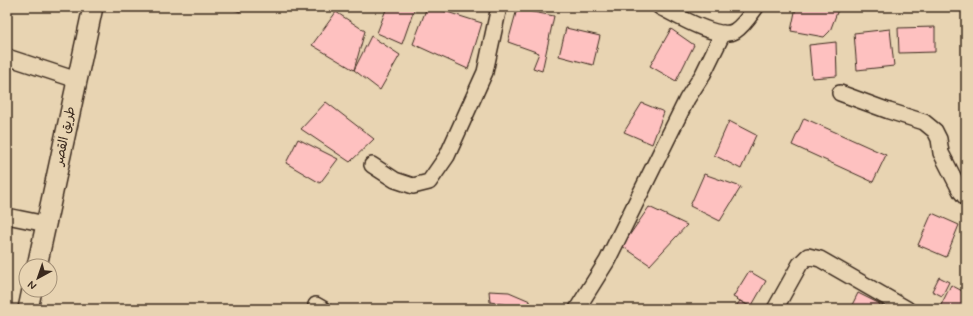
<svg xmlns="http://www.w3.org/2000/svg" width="973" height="316" viewBox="0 0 973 316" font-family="Mynerve,'Playpen Sans Arabic',sans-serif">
	<rect width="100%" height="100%" fill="#e8d4b2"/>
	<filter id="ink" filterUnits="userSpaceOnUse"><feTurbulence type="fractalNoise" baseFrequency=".025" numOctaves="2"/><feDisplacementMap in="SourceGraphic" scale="8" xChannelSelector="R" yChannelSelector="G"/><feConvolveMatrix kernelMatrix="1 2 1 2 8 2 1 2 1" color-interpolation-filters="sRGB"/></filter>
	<g filter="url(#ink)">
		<!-- building -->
		<path fill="#fec1c0" stroke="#3b2a1e" d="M228 7H242L240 12Z
			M324 7H339L336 12Z
			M387 7H415L402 44 377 33Z
			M427 7H431L482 23 468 69 413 44Z
			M796 7H839L830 31 824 37 791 31Z
			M517 9 554 16 542 71 533 68 539 53 508 42Z
			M336 12 365 31 354 70 312 45Z
			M935 27V52L899 53 898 28Z
			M566 28 600 36 593 65 559 56Z
			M671 29 694 45 676 81 650 66Z
			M890 29 894 66 857 70 854 33Z
			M371 36 400 55 380 90 354 70Z
			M836 42 837 76 812 78 809 45Z
			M326 102 374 139 350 162 301 129Z
			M642 103 664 112 652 144 624 132Z
			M804 118 886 155 873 182 792 145Z
			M729 121 756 135 741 169 714 155Z
			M298 139 338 159 320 183 286 163Z
			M704 174 741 187 720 221 690 206Z
			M649 207 687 225 650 265 622 246Z
			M932 213 959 225 946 257 918 245Z
			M749 271 766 281 751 307 733 297Z
			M939 277 949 282 942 296 932 291Z
			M951 285 966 293V298L961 309H939Z
			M489 291 509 292 530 301 528 309H508V305L490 302Z
			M858 293 880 304 878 309H850Z
			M740 301 751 307 750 309H734Z"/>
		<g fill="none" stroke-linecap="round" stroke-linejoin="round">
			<defs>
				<path id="minor" d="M660 7C676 15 719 41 735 31 744 25 750 15 756 7
					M7 57 77 80
					M840 93 889 111 924 122 935 131 939 139 941 153 961 192 966 198
					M372 165 395 180 413 186 429 182 447 156 485 72 499 7
					M7 216 46 224
					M316 305 323 309
					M577 309 607 261 687 99 703 74 723 33
					M775 309 800 264 808 256 820 259 907 309"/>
				<path id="tertiary" d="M37 266 93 7
					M28 309 32 290"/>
			</defs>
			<!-- minor casing -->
			<use href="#minor" stroke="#3b2a1e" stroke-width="18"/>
			<!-- tertiary casing -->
			<use href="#tertiary" stroke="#3b2a1e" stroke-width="22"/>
			<!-- minor -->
			<use href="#minor" stroke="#e8d4b2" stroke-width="15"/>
			<!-- tertiary -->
			<use href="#tertiary" stroke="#e8d4b2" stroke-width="19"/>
		</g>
	</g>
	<g text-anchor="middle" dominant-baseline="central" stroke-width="3.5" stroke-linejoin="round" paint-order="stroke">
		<!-- street labels -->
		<g font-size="13" fill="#3b2a1e" stroke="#e8d4b2">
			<text transform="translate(65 136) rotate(-78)">طريق القصر</text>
		</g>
	</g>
	<!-- margin -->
	<rect width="973" height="316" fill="none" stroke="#e8d4b2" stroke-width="24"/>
	<rect x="12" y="12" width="949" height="292" fill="none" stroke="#3b2a1e" stroke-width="1.5" filter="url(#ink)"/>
	<!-- north arrow -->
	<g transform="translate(38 278) rotate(220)"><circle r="19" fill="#e8d4b2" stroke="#a39077"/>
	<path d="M0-3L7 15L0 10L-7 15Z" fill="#3b2a1e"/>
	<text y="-6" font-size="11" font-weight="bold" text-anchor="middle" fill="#3b2a1e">N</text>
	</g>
</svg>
